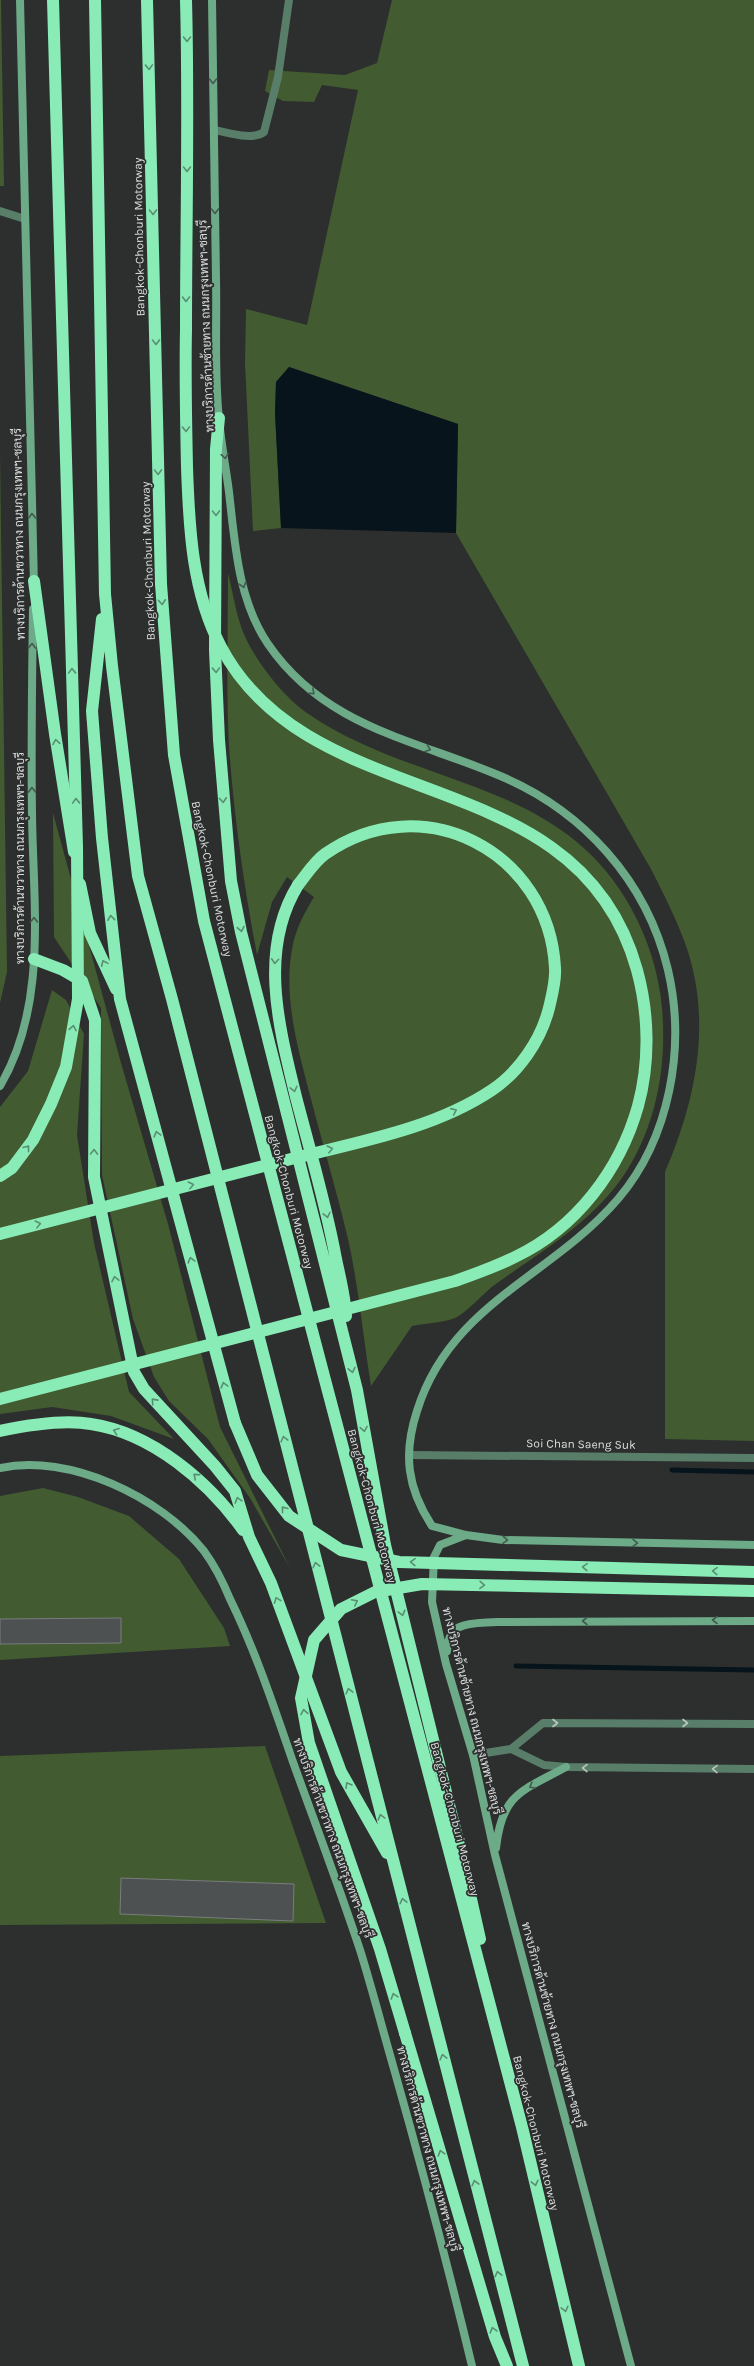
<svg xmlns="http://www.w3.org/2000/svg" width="754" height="2366" viewBox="0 0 754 2366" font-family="Karla,Sarabun,sans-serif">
	<rect width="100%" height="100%" fill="#2c2f2e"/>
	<!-- green -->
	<path fill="#425b30" d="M0 0H1L4 186H0Z
		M392 0H754V1441L665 1439V1172C696 1100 713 1020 685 943 676 918 663 893 651 869L456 533 458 424 289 367 276 382 275 413 281 528 253 531 245 363 246 309 307 325 358 90 322 85 314 102 283 101 265 91 269 70 345 75 377 63Z
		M0 453 7 972 0 1003Z
		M228 573C233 593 236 614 243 632 254 659 283 697 307 713 417 789 560 778 631 908 648 939 659 973 662 1008 667 1065 657 1123 626 1172 593 1223 541 1251 493 1286 483 1294 466 1313 455 1318 442 1323 426 1323 412 1326L371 1386C363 1337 359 1288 348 1239 337 1192 323 1146 311 1099 298 1049 282 995 293 944 297 926 305 912 314 897L287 877 272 902 257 955C244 886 234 817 229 747 226 689 228 631 228 573Z
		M53 813 121 1063 168 1224 220 1427 290 1568 250 1498 208 1439 169 1401 154 1377 133 1319 102 1175 101 1008 54 937Z
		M52 990 66 1000 84 1034 77 1135 94 1243 129 1392 174 1439 111 1416 52 1407 0 1414V1107L28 1071Z
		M43 1488 78 1497 129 1516 179 1559 224 1628 230 1646 0 1660V1496Z
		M265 1746 326 1923 0 1925V1756Z"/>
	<!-- water -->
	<path fill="#07141c" d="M289 367 458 424 456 533 281 528 275 413 276 382Z"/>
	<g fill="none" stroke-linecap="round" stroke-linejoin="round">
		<!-- stream -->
		<path stroke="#07141c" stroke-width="5" d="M672 1470 754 1472
			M516 1666 754 1670"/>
	</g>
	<!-- building -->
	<path fill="#4e5151" stroke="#7a7d7e" d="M121 1618V1643L0 1644V1619Z
		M121 1878 294 1884 293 1921 120 1914Z"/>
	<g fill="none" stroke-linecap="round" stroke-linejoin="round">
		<!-- minor -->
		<path stroke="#587d68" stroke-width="8" d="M214 130C227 132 252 141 264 132L278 77 289 0
			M0 211 25 219
			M409 1455 754 1458
			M511 1749 543 1723 754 1724
			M473 1755 511 1749 544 1765 566 1767 754 1769"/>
		<!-- secondary -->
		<path stroke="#6daa88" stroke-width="8" d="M20 0 34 585
			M212 0C213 93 215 186 216 279 217 325 214 373 219 419 221 443 226 468 229 492 235 544 238 600 268 644 324 726 412 739 498 775 583 810 647 881 668 970 686 1047 670 1138 618 1199 551 1277 450 1304 417 1411 403 1454 407 1488 432 1526L466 1535 503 1540 754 1545
			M0 1086C48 1005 33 904 32 814 31 745 32 677 33 609
			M0 1468C69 1453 161 1497 204 1551 215 1566 223 1582 230 1599 256 1652 274 1707 293 1762 316 1826 340 1889 361 1953 373 1992 383 2031 394 2069 422 2168 448 2266 472 2366
			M466 1535 440 1545 434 1557 432 1602 446 1664 473 1755 495 1855 631 2366
			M447 1651C448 1620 472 1624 497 1622L754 1621
			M496 1848C502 1793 522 1791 566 1767"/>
		<!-- motorway -->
		<path stroke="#89ecb7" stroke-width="12" d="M95 0 105 594 112 666 138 876 172 999 523 2366
			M147 0 161 584 174 755 204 921 522 2127 579 2366
			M219 418 216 449 215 650 219 740 231 881 241 932 357 1390 385 1545 458 1841 480 1939
			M34 581 55 734 74 852
			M102 619 92 711 102 838 120 999 235 1423
			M80 884 90 933 116 989
			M298 885C258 950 279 1027 296 1097 310 1151 326 1204 336 1259 340 1278 345 1297 346 1316
			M34 959 63 970 82 981 95 1020 94 1177 134 1372 144 1389 215 1466 235 1491 249 1537 271 1583 341 1772 387 1853
			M0 1431C28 1425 63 1419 91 1424 152 1433 209 1482 243 1530
			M405 2033 495 2337 507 2366"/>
		<!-- motorway-bridge -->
		<path stroke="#89ecb7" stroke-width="12" d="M0 1176 12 1168 33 1140 51 1104 66 1067 78 999 77 847 53 0
			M0 1234C97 1209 194 1184 291 1159 358 1142 434 1129 492 1090 519 1072 541 1040 549 1008 552 995 556 981 555 968 549 851 422 786 325 854 314 862 306 875 298 885
			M0 1399 455 1281C475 1274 495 1267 515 1257 576 1228 620 1170 638 1106 650 1062 649 1014 637 970 578 756 313 821 221 647 192 592 189 528 187 467 186 421 185 376 186 330 186 220 189 110 186 0
			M235 1423 257 1475 289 1516 341 1550 399 1562 754 1572
			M405 2033 380 1949 309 1743 301 1698 314 1640 341 1609 375 1592 422 1584 754 1591"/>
	</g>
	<!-- one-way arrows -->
	<defs><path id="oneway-chevron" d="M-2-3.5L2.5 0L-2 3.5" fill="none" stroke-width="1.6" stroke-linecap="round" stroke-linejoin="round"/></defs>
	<g stroke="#5a8e72">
		<use href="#oneway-chevron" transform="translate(187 39) rotate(90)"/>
		<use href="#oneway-chevron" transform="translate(149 67) rotate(88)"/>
		<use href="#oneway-chevron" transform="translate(187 169) rotate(90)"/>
		<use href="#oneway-chevron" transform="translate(153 212) rotate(89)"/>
		<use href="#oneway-chevron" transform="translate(186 299) rotate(90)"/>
		<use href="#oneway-chevron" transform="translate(156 342) rotate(89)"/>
		<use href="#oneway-chevron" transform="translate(186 429) rotate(88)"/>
		<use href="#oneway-chevron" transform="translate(158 472) rotate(89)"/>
		<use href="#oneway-chevron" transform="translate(216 513) rotate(89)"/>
		<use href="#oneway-chevron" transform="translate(162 602) rotate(86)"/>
		<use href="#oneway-chevron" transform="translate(216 670) rotate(88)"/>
		<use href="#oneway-chevron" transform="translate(72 671) rotate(-92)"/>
		<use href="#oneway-chevron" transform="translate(56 742) rotate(-99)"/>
		<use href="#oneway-chevron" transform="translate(223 800) rotate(86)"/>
		<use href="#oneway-chevron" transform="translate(76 801) rotate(-92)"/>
		<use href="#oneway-chevron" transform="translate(111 918) rotate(-96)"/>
		<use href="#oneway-chevron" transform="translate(241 929) rotate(79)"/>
		<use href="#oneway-chevron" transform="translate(275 961) rotate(94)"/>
		<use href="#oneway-chevron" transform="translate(104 963) rotate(-114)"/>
		<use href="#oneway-chevron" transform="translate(73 1028) rotate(-80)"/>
		<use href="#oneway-chevron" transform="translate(294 1089) rotate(76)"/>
		<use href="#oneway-chevron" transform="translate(454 1111) rotate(-24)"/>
		<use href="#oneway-chevron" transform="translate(157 1134) rotate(-105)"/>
		<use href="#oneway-chevron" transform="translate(27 1148) rotate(-52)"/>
		<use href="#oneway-chevron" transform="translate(330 1149) rotate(-14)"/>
		<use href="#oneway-chevron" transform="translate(94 1152) rotate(-89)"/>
		<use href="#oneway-chevron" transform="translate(191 1185) rotate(-14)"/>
		<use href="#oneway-chevron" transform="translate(327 1215) rotate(77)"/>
		<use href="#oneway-chevron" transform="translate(38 1224) rotate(-14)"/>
		<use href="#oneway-chevron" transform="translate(191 1260) rotate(-105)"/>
		<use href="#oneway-chevron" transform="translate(115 1279) rotate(-102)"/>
		<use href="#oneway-chevron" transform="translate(352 1370) rotate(77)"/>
		<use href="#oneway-chevron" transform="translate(224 1385) rotate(-105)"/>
		<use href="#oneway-chevron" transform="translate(154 1401) rotate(-132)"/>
		<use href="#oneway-chevron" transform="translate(364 1429) rotate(80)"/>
		<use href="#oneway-chevron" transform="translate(116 1431) rotate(-160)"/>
		<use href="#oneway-chevron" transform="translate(284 1439) rotate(-104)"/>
		<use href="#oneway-chevron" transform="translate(196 1476) rotate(-140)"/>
		<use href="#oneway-chevron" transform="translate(238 1500) rotate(-107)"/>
		<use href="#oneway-chevron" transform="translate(284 1509) rotate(-128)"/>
		<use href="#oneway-chevron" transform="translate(413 1562) rotate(-178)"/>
		<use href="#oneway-chevron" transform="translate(316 1565) rotate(-104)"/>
		<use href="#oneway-chevron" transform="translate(585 1567) rotate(-178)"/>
		<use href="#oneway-chevron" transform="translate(715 1571) rotate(-178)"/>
		<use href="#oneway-chevron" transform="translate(482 1585) rotate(1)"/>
		<use href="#oneway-chevron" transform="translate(277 1600) rotate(-111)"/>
		<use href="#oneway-chevron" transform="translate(355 1602) rotate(-27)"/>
		<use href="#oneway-chevron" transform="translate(402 1613) rotate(75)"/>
		<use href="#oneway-chevron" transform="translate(349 1691) rotate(-104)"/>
		<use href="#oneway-chevron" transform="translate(304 1712) rotate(-100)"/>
		<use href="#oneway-chevron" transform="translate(348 1785) rotate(-120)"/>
		<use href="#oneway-chevron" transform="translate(381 1817) rotate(-105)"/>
		<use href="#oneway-chevron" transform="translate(403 1901) rotate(-103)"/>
		<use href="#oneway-chevron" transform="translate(394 1996) rotate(-107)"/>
		<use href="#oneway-chevron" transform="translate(443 2057) rotate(-104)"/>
		<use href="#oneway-chevron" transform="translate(441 2153) rotate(-107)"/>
		<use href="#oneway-chevron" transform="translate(475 2183) rotate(-104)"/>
		<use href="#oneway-chevron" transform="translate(535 2183) rotate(76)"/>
		<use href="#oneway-chevron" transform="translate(498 2274) rotate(-104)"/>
		<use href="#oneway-chevron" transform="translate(565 2309) rotate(76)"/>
		<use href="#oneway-chevron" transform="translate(493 2330) rotate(-106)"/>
	</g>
	<g stroke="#435a4e">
		<use href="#oneway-chevron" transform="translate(213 81) rotate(90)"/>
		<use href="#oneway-chevron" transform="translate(215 211) rotate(89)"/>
		<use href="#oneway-chevron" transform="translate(225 456) rotate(81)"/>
		<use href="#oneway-chevron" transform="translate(32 516) rotate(-92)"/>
		<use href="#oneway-chevron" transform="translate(243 585) rotate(74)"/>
		<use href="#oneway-chevron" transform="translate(32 646) rotate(-88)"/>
		<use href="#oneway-chevron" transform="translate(312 692) rotate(42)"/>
		<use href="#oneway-chevron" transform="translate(428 749) rotate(20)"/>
		<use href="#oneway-chevron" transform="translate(32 790) rotate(-91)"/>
		<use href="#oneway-chevron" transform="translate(34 920) rotate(-91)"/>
		<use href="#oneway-chevron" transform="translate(505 1540) rotate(3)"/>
		<use href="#oneway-chevron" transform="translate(635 1543) rotate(1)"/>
		<use href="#oneway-chevron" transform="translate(715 1620) rotate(180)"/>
		<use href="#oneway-chevron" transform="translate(585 1621) rotate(180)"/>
		<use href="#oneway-chevron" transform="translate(532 1786) rotate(150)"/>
	</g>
	<g stroke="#bbc6c0">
		<use href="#oneway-chevron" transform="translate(555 1723)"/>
		<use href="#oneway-chevron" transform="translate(685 1723)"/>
		<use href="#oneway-chevron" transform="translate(585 1768) rotate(-179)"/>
		<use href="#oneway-chevron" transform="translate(715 1769) rotate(-179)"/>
	</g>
	<g text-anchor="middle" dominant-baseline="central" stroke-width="3.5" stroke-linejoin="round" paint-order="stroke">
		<!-- street labels -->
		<g font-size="12" fill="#dcdede" stroke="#2c2f2e">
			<text transform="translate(139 237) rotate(-91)">Bangkok-Chonburi Motorway</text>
			<text transform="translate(206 326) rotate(-92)">ทางบริการด้านซ้ายทาง ถนนกรุงเทพฯ-ชลบุรี</text>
			<text transform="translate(19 534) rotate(-91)">ทางบริการด้านขวาทาง ถนนกรุงเทพฯ-ชลบุรี</text>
			<text transform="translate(148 561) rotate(-92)">Bangkok-Chonburi Motorway</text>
			<text transform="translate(20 858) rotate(-90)">ทางบริการด้านขวาทาง ถนนกรุงเทพฯ-ชลบุรี</text>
			<text transform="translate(212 879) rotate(78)">Bangkok-Chonburi Motorway</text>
			<text transform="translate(289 1192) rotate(75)">Bangkok-Chonburi Motorway</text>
			<text transform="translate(581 1444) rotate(1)">Soi Chan Saeng Suk</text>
			<text transform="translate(372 1506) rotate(75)">Bangkok-Chonburi Motorway</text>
			<text transform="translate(472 1711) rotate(76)">ทางบริการด้านซ้ายทาง ถนนกรุงเทพฯ-ชลบุรี</text>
			<text transform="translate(455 1819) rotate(75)">Bangkok-Chonburi Motorway</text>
			<text transform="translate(333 1838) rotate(70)">ทางบริการด้านขวาทาง ถนนกรุงเทพฯ-ชลบุรี</text>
			<text transform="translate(553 2025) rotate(75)">ทางบริการด้านซ้ายทาง ถนนกรุงเทพฯ-ชลบุรี</text>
			<text transform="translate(536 2133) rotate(76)">Bangkok-Chonburi Motorway</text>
			<text transform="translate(428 2149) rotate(75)">ทางบริการด้านขวาทาง ถนนกรุงเทพฯ-ชลบุรี</text>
		</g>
	</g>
</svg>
